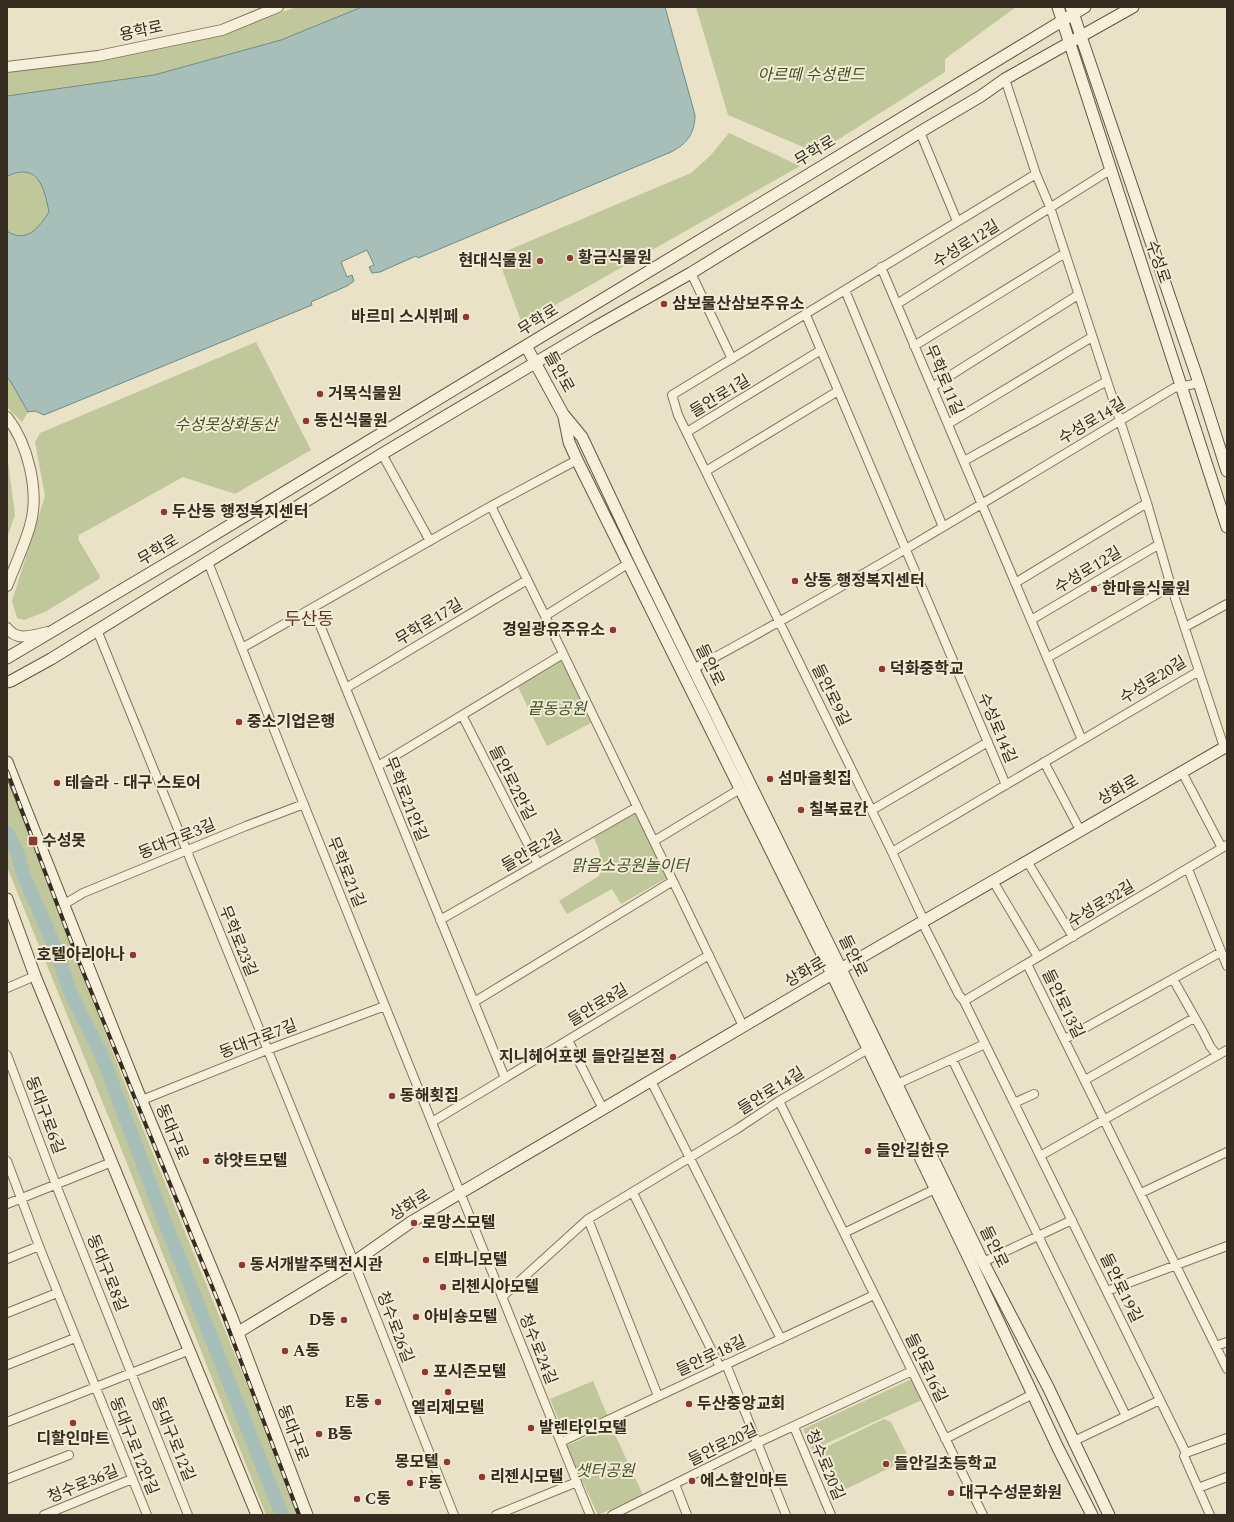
<svg xmlns="http://www.w3.org/2000/svg" width="1234" height="1522" viewBox="0 0 1234 1522" font-family="Spectral,'Noto Sans KR',serif">
	<rect width="100%" height="100%" fill="#eae2c7"/>
	<!-- green -->
	<path fill="#c0c79b" d="M296 7H362L281 40 154 75 7 96V73L119 56 222 34Z
		M696 7H1016L945 59V72L817 153 728 115Z
		M729 133 800 166 522 324 497 255 691 173 710 156Z
		M26 172C45 180 45 194 49 213 39 228 26 245 7 231V176L12 174Z
		M256 342 311 450 235 494 183 477 79 535 78 539 100 576 99 579 45 612 24 620 17 618 12 601 45 496 35 442 40 433Z
		M7 377 11 382 28 412 22 422 7 407Z
		M7 454 15 515 7 538Z
		M561 660 591 723 547 746 518 687Z
		M7 784 12 790 130 1097 300 1515H266L111 1123 7 867Z
		M636 810 667 878 621 904 612 889 567 914 559 901 599 876C603 861 600 850 593 836Z
		M912 1379 922 1400 812 1450 803 1429Z
		M593 1381 607 1415 564 1433 550 1399Z
		M884 1419 891 1422 907 1454 904 1461 844 1490 838 1489 821 1454 822 1449Z
		M611 1426 643 1495 598 1515 566 1446Z"/>
	<!-- water -->
	<path fill="#a7beb9" stroke="#6f8c86" d="M362 7H665L695 115C695 133 687 144 671 152L418 258 416 256 380 272 372 273 369 267 374 265 367 250 341 262 347 277 352 275 354 281 347 286 311 302 312 305 44 415 35 411 28 412 11 382 7 377V231C26 244 39 228 49 212 44 188 39 162 7 176V96L154 75 281 40Z"/>
	<g fill="none" stroke-linecap="round" stroke-linejoin="round">
		<!-- river -->
		<path stroke="#a7beb9" stroke-width="14" d="M7 833 18 854 23 874 54 945 71 994 102 1056 164 1220 282 1515"/>
		<defs>
			<path id="minor" d="M1005 79 1036 174 1050 207 1147 503 1171 586 1224 747
				M920 132 957 221
				M881 267 1082 740
				M691 273 732 359
				M845 290 943 527
				M897 304 1110 170
				M806 315 1006 785
				M914 346 1065 253
				M932 387 1078 295
				M948 424 1092 337
				M687 432 821 350
				M382 454 430 541
				M964 461 1107 381
				M706 471 838 391
				M491 506 545 616
				M208 562 288 765 590 1515
				M629 563 545 616 743 1026
				M1015 583 1147 503
				M313 608 505 1078
				M1031 620 1158 545
				M1185 627 1227 604
				M97 630 354 1262 454 1515
				M242 648 491 506 577 460
				M1047 658 1171 586
				M693 669C857 581 1015 484 1174 388L1199 383
				M346 688 527 580
				M462 715 538 864
				M1044 762 1080 830
				M378 766 563 654
				M1182 772 1222 848
				M872 810 988 742
				M654 841 740 789
				M1227 845 964 1001 1186 1453 1227 1438
				M892 852 1199 671
				M1027 861 1073 937
				M1188 869 1227 966
				M993 881 1038 957
				M63 905 83 893 246 826 304 804
				M440 920 637 807
				M1027 964 1227 1369
				M1173 979 1203 1032 1210 1046 1217 1055
				M7 988 35 976
				M964 1001 959 995 924 926V921L892 852 678 415 672 395 1036 174
				M474 1002 673 881
				M1065 1039 1221 952
				M568 1040 603 1109
				M7 1055 56 1185 188 1515
				M952 1059 1126 1416
				M1085 1080 1194 1018
				M651 1081 781 1339
				M897 1084 985 1044
				M142 1100 267 1050 385 1006
				M779 1101 983 1515
				M1014 1103 1034 1094
				M432 1122 709 955
				M1040 1156 1227 1050
				M7 1161 39 1246 147 1515
				M633 1193 720 1367
				M1141 1193 1227 1152
				M7 1204 112 1162
				M588 1219 658 1396
				M844 1233 935 1189
				M7 1259 39 1246
				M983 1262 1072 1220
				M1107 1291 1227 1246
				M502 1297 588 1219 737 1129 779 1101 868 1049
				M7 1313 57 1293
				M1216 1346 1227 1342
				M726 1364 786 1515
				M7 1365 75 1338
				M7 1422 190 1350
				M794 1427 831 1515
				M945 1439 1033 1394
				M1074 1441 1160 1400
				M561 1442 874 1295
				M1186 1453 1184 1456 1210 1515
				M7 1479 69 1455
				M675 1484 687 1515
				M1198 1488 1227 1477
				M44 1515 132 1479
				M496 1515 577 1482
				M612 1515 757 1443 912 1371"/>
			<path id="tertiary" d="M7 67 98 56 222 30 278 7
				M7 417C28 444 40 492 30 526 24 546 15 566 7 586
				M7 628C17 642 34 635 48 632"/>
			<path id="secondary" d="M1058 7 1227 527
				M1071 7 1199 383 1227 471
				M526 346 563 414 582 437 639 558 841 969 983 1262 1048 1387 1109 1515
				M564 417 569 442 577 460 832 974 973 1267 1058 1448 1092 1515
				M7 658 184 553 1085 7
				M7 682 11 681 51 659 382 454 592 329 691 273 920 132 981 96 1005 79 1133 7
				M7 762 138 1092 231 1315 307 1515
				M7 899 35 976 257 1515
				M237 1333 354 1262 411 1222 832 974 1227 746"/>
		</defs>
		<!-- minor casing -->
		<use href="#minor" stroke="#84745e" stroke-width="10"/>
		<!-- tertiary casing -->
		<use href="#tertiary" stroke="#84745e" stroke-width="12"/>
		<!-- secondary casing -->
		<use href="#secondary" stroke="#665541" stroke-width="13"/>
		<!-- minor -->
		<use href="#minor" stroke="#f6efd9" stroke-width="8"/>
		<!-- tertiary -->
		<use href="#tertiary" stroke="#f6efd9" stroke-width="10"/>
		<!-- secondary -->
		<use href="#secondary" stroke="#f6efd9" stroke-width="11"/>
		<defs>
			<path id="rail" d="M7 771 77 957 218 1301 299 1515"/>
		</defs>
		<!-- rail casing -->
		<use href="#rail" stroke="#362c20" stroke-width="4"/>
		<!-- rail -->
		<use href="#rail" stroke="#f2ecd5" stroke-width="2.5" stroke-dasharray="8" stroke-linecap="butt"/>
	</g>
	<!-- markers -->
	<g fill="#8e3733" stroke="#f2ecd5" stroke-width="1.5">
		<circle cx="570" cy="258" r="4"/>
		<circle cx="540" cy="261" r="4"/>
		<circle cx="664" cy="304" r="4"/>
		<circle cx="466" cy="317" r="4"/>
		<circle cx="320" cy="394" r="4"/>
		<circle cx="306" cy="421" r="4"/>
		<circle cx="164" cy="512" r="4"/>
		<circle cx="795" cy="581" r="4"/>
		<circle cx="1094" cy="589" r="4"/>
		<circle cx="613" cy="630" r="4"/>
		<circle cx="882" cy="669" r="4"/>
		<circle cx="239" cy="722" r="4"/>
		<circle cx="770" cy="779" r="4"/>
		<circle cx="57" cy="783" r="4"/>
		<circle cx="801" cy="810" r="4"/>
		<rect x="28" y="836" width="10" height="10" rx="2"/>
		<circle cx="133" cy="955" r="4"/>
		<circle cx="673" cy="1057" r="4"/>
		<circle cx="392" cy="1096" r="4"/>
		<circle cx="868" cy="1151" r="4"/>
		<circle cx="206" cy="1161" r="4"/>
		<circle cx="414" cy="1223" r="4"/>
		<circle cx="426" cy="1260" r="4"/>
		<circle cx="242" cy="1265" r="4"/>
		<circle cx="443" cy="1287" r="4"/>
		<circle cx="416" cy="1317" r="4"/>
		<circle cx="344" cy="1320" r="4"/>
		<circle cx="285" cy="1351" r="4"/>
		<circle cx="425" cy="1372" r="4"/>
		<circle cx="448" cy="1392" r="4"/>
		<circle cx="378" cy="1402" r="4"/>
		<circle cx="689" cy="1404" r="4"/>
		<circle cx="73" cy="1423" r="4"/>
		<circle cx="531" cy="1428" r="4"/>
		<circle cx="319" cy="1434" r="4"/>
		<circle cx="447" cy="1462" r="4"/>
		<circle cx="886" cy="1464" r="4"/>
		<circle cx="482" cy="1477" r="4"/>
		<circle cx="692" cy="1481" r="4"/>
		<circle cx="410" cy="1483" r="4"/>
		<circle cx="951" cy="1493" r="4"/>
		<circle cx="357" cy="1499" r="4"/>
	</g>
	<g text-anchor="middle" dominant-baseline="central" stroke-width="4" stroke-linejoin="round" paint-order="stroke">
		<!-- street labels -->
		<g font-size="16" fill="#362c20" stroke="#f2ecd5">
			<text transform="translate(141 31) rotate(-12)">용학로</text>
			<text transform="translate(815 151) rotate(-31)">무학로</text>
			<text transform="translate(966 244) rotate(-32)">수성로12길</text>
			<text transform="translate(1158 262) rotate(71)">수성로</text>
			<text transform="translate(538 320) rotate(-32)">무학로</text>
			<text transform="translate(559 372) rotate(61)">들안로</text>
			<text transform="translate(944 380) rotate(67)">무학로11길</text>
			<text transform="translate(720 396) rotate(-31)">들안로1길</text>
			<text transform="translate(1092 421) rotate(-31)">수성로14길</text>
			<text transform="translate(158 550) rotate(-31)">무학로</text>
			<text transform="translate(1088 570) rotate(-31)">수성로12길</text>
			<text transform="translate(429 622) rotate(-31)">무학로17길</text>
			<text transform="translate(710 665) rotate(64)">들안로</text>
			<text transform="translate(1153 680) rotate(-32)">수성로20길</text>
			<text transform="translate(831 695) rotate(64)">들안로9길</text>
			<text transform="translate(997 728) rotate(67)">수성로14길</text>
			<text transform="translate(512 783) rotate(63)">들안로2안길</text>
			<text transform="translate(1118 790) rotate(-30)">상화로</text>
			<text transform="translate(406 799) rotate(68)">무학로21안길</text>
			<text transform="translate(177 839) rotate(-22)">동대구로3길</text>
			<text transform="translate(532 851) rotate(-30)">들안로2길</text>
			<text transform="translate(346 872) rotate(68)">무학로21길</text>
			<text transform="translate(1101 904) rotate(-31)">수성로32길</text>
			<text transform="translate(238 941) rotate(68)">무학로23길</text>
			<text transform="translate(853 956) rotate(64)">들안로</text>
			<text transform="translate(805 972) rotate(-30)">상화로</text>
			<text transform="translate(1063 1004) rotate(64)">들안로13길</text>
			<text transform="translate(598 1005) rotate(-31)">들안로8길</text>
			<text transform="translate(258 1039) rotate(-21)">동대구로7길</text>
			<text transform="translate(771 1091) rotate(-32)">들안로14길</text>
			<text transform="translate(45 1115) rotate(69)">동대구로6길</text>
			<text transform="translate(172 1132) rotate(67)">동대구로</text>
			<text transform="translate(410 1205) rotate(-32)">상화로</text>
			<text transform="translate(994 1247) rotate(64)">들안로</text>
			<text transform="translate(107 1273) rotate(68)">동대구로8길</text>
			<text transform="translate(1121 1288) rotate(64)">들안로19길</text>
			<text transform="translate(395 1327) rotate(69)">청수로26길</text>
			<text transform="translate(538 1349) rotate(68)">청수로24길</text>
			<text transform="translate(711 1356) rotate(-25)">들안로18길</text>
			<text transform="translate(926 1368) rotate(64)">들안로16길</text>
			<text transform="translate(293 1433) rotate(69)">동대구로</text>
			<text transform="translate(173 1439) rotate(68)">동대구로12길</text>
			<text transform="translate(723 1445) rotate(-26)">들안로20길</text>
			<text transform="translate(134 1446) rotate(68)">동대구로12안길</text>
			<text transform="translate(825 1465) rotate(67)">청수로20길</text>
			<text transform="translate(83 1484) rotate(-22)">청수로36길</text>
		</g>
		<!-- park labels -->
		<g font-size="16" font-style="italic" fill="#445029" stroke="#f2ecd5">
			<text x="811" y="75">아르떼 수성랜드</text>
			<text x="226" y="425">수성못상화동산</text>
			<text x="557" y="709">끝동공원</text>
			<text x="630" y="866">맑음소공원놀이터</text>
			<text x="605" y="1471">샛터공원</text>
		</g>
		<!-- poi labels -->
		<g font-size="16" font-weight="bold" fill="#362c20" stroke="#f2ecd5" text-anchor="start">
			<text x="578" y="258">황금식물원</text>
			<text x="532" y="261" text-anchor="end">현대식물원</text>
			<text x="672" y="304">삼보물산삼보주유소</text>
			<text x="458" y="317" text-anchor="end">바르미 스시뷔페</text>
			<text x="328" y="394">거목식물원</text>
			<text x="314" y="421">동신식물원</text>
			<text x="172" y="512">두산동 행정복지센터</text>
			<text x="803" y="581">상동 행정복지센터</text>
			<text x="1102" y="589">한마을식물원</text>
			<text x="605" y="630" text-anchor="end">경일광유주유소</text>
			<text x="890" y="669">덕화중학교</text>
			<text x="247" y="722">중소기업은행</text>
			<text x="778" y="779">섬마을횟집</text>
			<text x="65" y="783">테슬라 - 대구 스토어</text>
			<text x="809" y="810">칠복료칸</text>
			<text x="42" y="841">수성못</text>
			<text x="125" y="955" text-anchor="end">호텔아리아나</text>
			<text x="665" y="1057" text-anchor="end">지니헤어포렛 들안길본점</text>
			<text x="400" y="1096">동해횟집</text>
			<text x="876" y="1151">들안길한우</text>
			<text x="214" y="1161">하얏트모텔</text>
			<text x="422" y="1223">로망스모텔</text>
			<text x="434" y="1260">티파니모텔</text>
			<text x="250" y="1265">동서개발주택전시관</text>
			<text x="451" y="1287">리첸시아모텔</text>
			<text x="424" y="1317">아비숑모텔</text>
			<text x="336" y="1320" text-anchor="end">D동</text>
			<text x="293" y="1351">A동</text>
			<text x="433" y="1372">포시즌모텔</text>
			<text x="370" y="1402" text-anchor="end">E동</text>
			<text x="697" y="1404">두산중앙교회</text>
			<text x="448" y="1408" text-anchor="middle">엘리제모텔</text>
			<text x="539" y="1428">발렌타인모텔</text>
			<text x="327" y="1434">B동</text>
			<text x="73" y="1439" text-anchor="middle">디할인마트</text>
			<text x="439" y="1462" text-anchor="end">몽모텔</text>
			<text x="894" y="1464">들안길초등학교</text>
			<text x="490" y="1477">리젠시모텔</text>
			<text x="700" y="1481">에스할인마트</text>
			<text x="418" y="1483">F동</text>
			<text x="959" y="1493">대구수성문화원</text>
			<text x="365" y="1499">C동</text>
		</g>
		<!-- quarter labels -->
		<g font-size="18" fill="#5e3323" stroke="#f2ecd5">
			<text x="309" y="619">두산동</text>
		</g>
	</g>
	<!-- border -->
	<rect width="1234" height="1522" fill="none" stroke="#362c20" stroke-width="16"/>
</svg>
